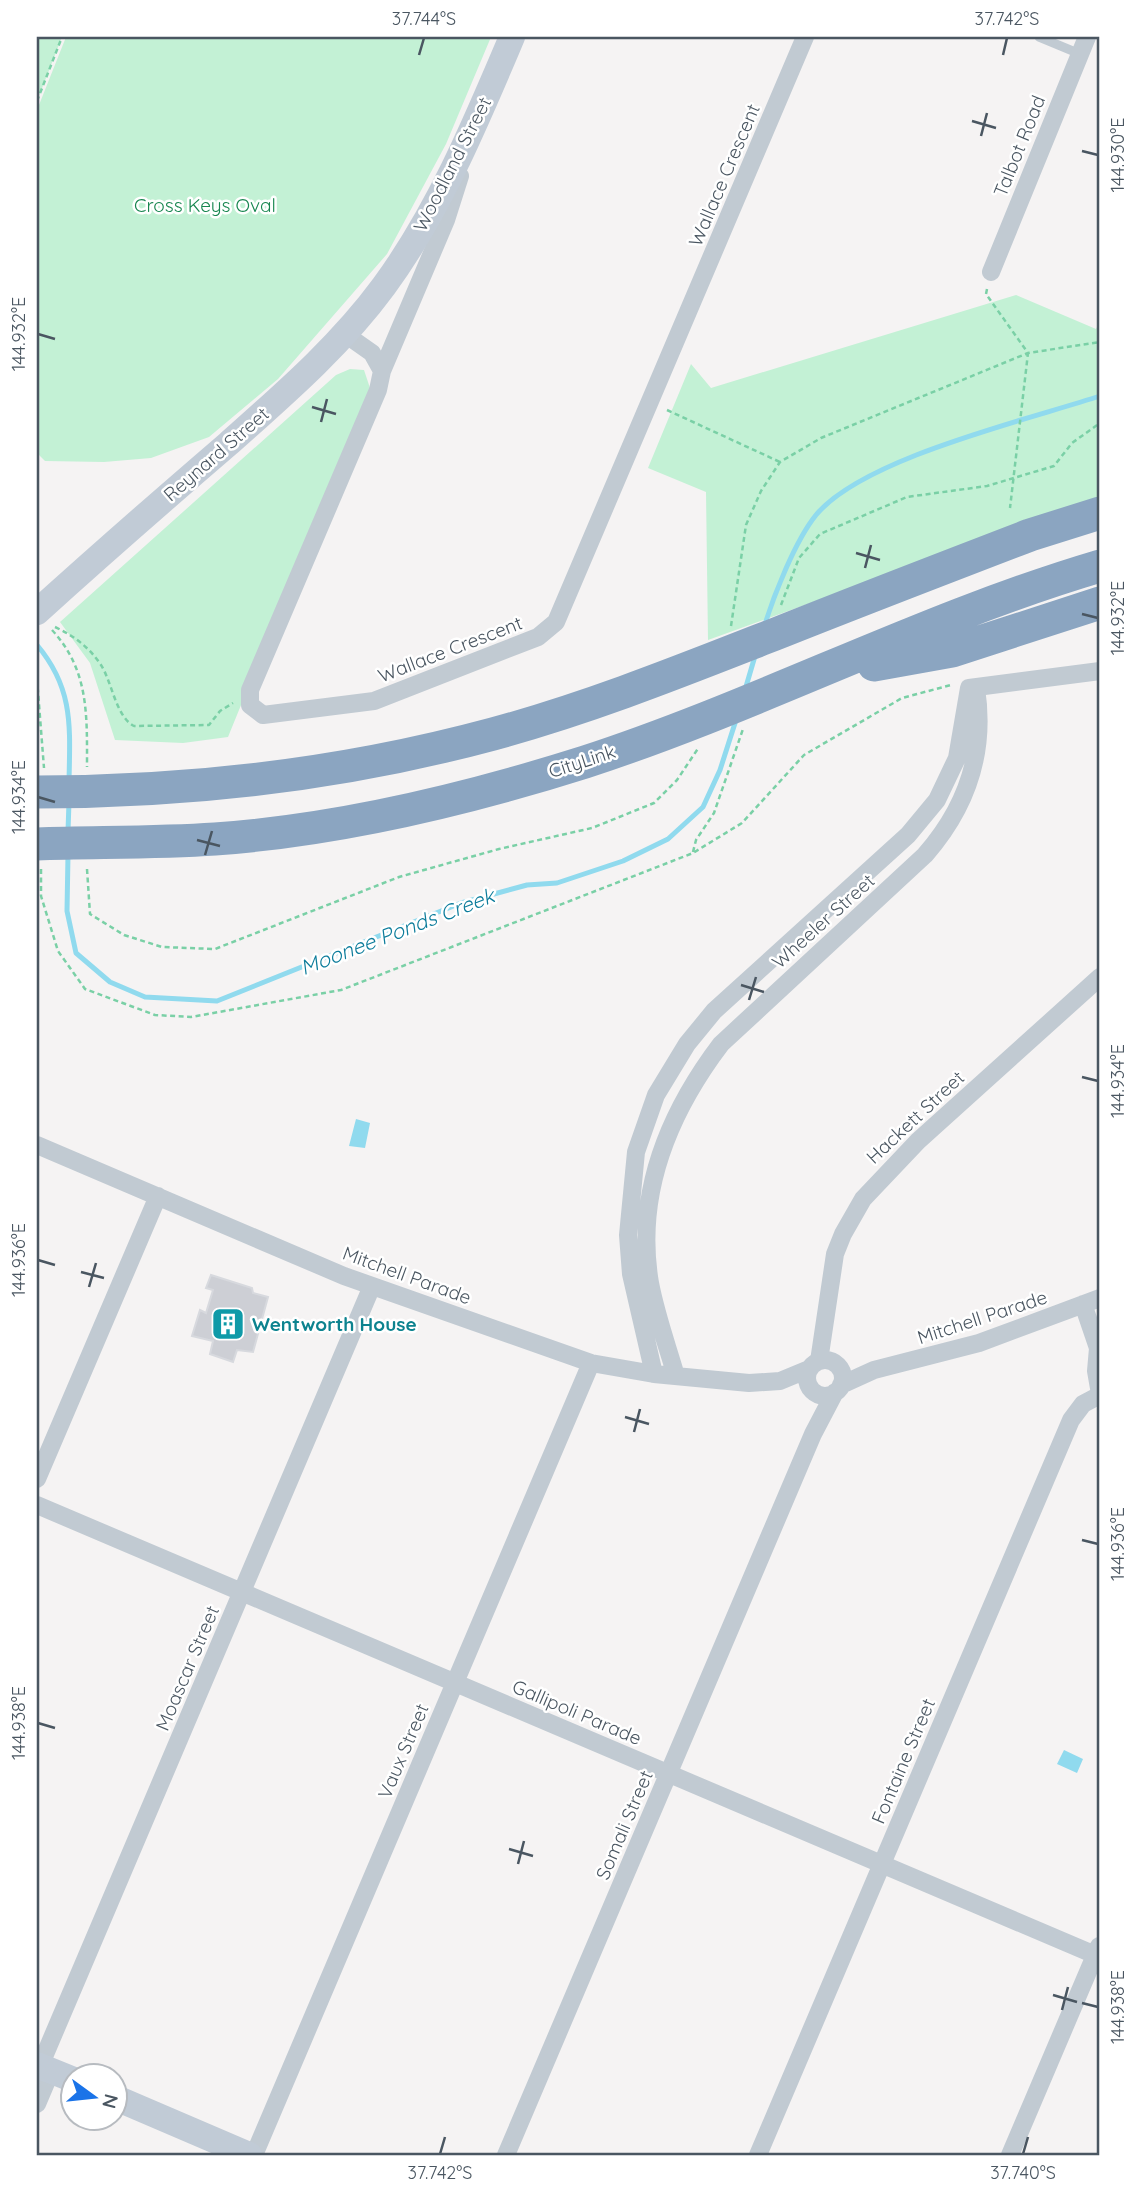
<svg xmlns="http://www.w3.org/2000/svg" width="1137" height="2192" viewBox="0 0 1137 2192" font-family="Quicksand,sans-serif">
	<rect width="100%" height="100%" fill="#f5f3f3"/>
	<!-- green -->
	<path fill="#c3f1d5" d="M37 37H62L37 101Z
		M66 37H491L446 144 387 254 278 379 209 437 151 458 104 462 45 461 37 453V110Z
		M1016 295 1096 329 1100 321V498L708 640 706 492 648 468 691 364 711 388Z
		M350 369 364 370 370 388 228 737 183 743 115 740 90 663 60 622 336 375Z"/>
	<!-- water -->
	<path fill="#90daee" d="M356 1119 370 1123 365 1148 349 1146Z
		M1064 1750 1083 1759 1077 1773 1057 1764Z"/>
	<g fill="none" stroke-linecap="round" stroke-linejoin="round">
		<!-- stream -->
		<path stroke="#90daee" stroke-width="5" d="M764 627C774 595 795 541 816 515 863 458 1027 420 1100 396
			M37 645C74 689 70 727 69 782
			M745 690 755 656
			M68 831 69 802
			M68 855 67 911 76 953 110 982 145 997 217 1001 461 903 527 885 557 883 623 861 668 839 703 807 720 770 736 720"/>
	</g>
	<!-- building -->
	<path fill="#cdcfd5" stroke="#d7d9de" stroke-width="2" d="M211 1275 252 1288 253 1293 268 1297 253 1352 237 1350 233 1362 210 1354 213 1341 192 1336 200 1310 206 1313 213 1290 206 1288Z"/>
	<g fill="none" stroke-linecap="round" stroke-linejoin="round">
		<!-- path -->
		<path stroke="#7ad0a6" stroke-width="2.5" stroke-dasharray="5 3.5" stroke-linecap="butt" d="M37 101 62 37
			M987 289 986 294 1028 353 1010 508
			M667 410 780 462
			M781 605 799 558 820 534 907 497 987 486 1054 466 1072 443 1100 423
			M731 626 746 525 761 491 780 462 821 438 1028 353 1100 342
			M55 627C74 636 89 647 101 665 112 682 116 717 134 726L209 725 220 711 233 703
			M52 630C89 670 87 715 87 767
			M37 679 44 768
			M693 852 696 840 714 813 743 729
			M41 869V896L58 951 85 989 155 1015 191 1017 341 990 693 853 742 823 804 755 902 698 951 685
			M87 869 90 914 124 935 162 947 215 949 399 877 499 849 592 828 654 803 677 780 699 747"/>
		<!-- lane -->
		<path stroke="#c1cad2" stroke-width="9" d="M1039 37 1080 54"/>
		<!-- street -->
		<path stroke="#c1cad2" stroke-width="18" d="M991 272 1087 37
			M345 334 372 353 382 371 378 390 250 690V705L263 715 374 701 538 637 556 622 805 37
			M382 371 446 220 460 176
			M37 1145 344 1276 591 1363 654 1374 749 1383 780 1381 809 1369
			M1083 1304 1098 1348 1096 1371 1100 1394
			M807 1378a18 18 0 1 1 36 0a18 18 0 1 1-36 0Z
			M819 1361 835 1254 843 1234 863 1199 918 1141 1100 977
			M654 1374 631 1274 628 1235 636 1152 656 1095 687 1044 714 1011 908 835 937 800 957 758 969 688 1100 671
			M676 1376C667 1345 656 1315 650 1283 635 1194 668 1114 721 1044L925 855C967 807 986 752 976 688
			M841 1385 874 1370 979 1343 1100 1298
			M37 1479 158 1196
			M37 1505 1100 1957
			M40 2066 372 1286
			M37 2104 51 2071
			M254 2155 591 1363
			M506 2155 813 1434 835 1392
			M758 2155 1071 1420 1083 1404 1100 1395
			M1010 2155 1099 1946"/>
		<!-- secondary -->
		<path stroke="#c1cbd6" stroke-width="26" d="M37 612C100 555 164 499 228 444 283 395 340 346 384 286 439 211 476 122 512 37
			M37 2065 74 2080
			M116 2098 249 2155"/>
		<!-- highway -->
		<path stroke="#8ba5c1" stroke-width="33" d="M874 665 952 651 1100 603
			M37 792C190 792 345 774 493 734 589 708 681 671 773 635 858 601 944 568 1030 535L1100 513
			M37 844C96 842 156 843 215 839 341 830 465 800 585 762 760 705 924 618 1100 566"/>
	</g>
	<!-- ticks -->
	<path fill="none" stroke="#4a5661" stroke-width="2.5" d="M419 55 424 38M1003 55 1007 38M972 121 996 128M981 136 987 113M1082 151 1098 155M38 334 55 339M312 407 336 414M321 422 327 399M856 553 880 560M865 568 871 545M1082 614 1098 618M38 797 55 802M197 840 220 846M205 855 212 831M741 985 764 992M749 1000 756 977M1082 1077 1098 1081M38 1260 55 1265M81 1272 104 1278M89 1287 96 1263M625 1417 649 1424M634 1432 640 1409M1082 1540 1098 1544M38 1723 55 1728M509 1849 533 1856M518 1864 524 1841M1053 1995 1077 2002M1082 2003 1098 2007M1062 2010 1068 1987M440 2154 445 2137M1023 2154 1028 2137"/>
	<!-- icons -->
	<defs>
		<symbol id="building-square" viewBox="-11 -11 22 22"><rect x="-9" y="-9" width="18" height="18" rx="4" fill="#0f9aa8" stroke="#fff"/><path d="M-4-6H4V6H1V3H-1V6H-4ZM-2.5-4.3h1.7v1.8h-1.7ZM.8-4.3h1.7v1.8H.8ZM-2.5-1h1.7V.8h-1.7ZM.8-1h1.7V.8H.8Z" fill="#fff"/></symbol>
	</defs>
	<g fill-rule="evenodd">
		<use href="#building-square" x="209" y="1305" width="38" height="38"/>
	</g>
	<g text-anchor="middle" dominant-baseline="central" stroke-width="5" stroke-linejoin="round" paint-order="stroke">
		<!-- street labels -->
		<g font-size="19" fill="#4a5661" stroke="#fff">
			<text transform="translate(1019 146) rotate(-68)">Talbot Road</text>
			<text transform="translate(452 164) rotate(-63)">Woodland Street</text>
			<text transform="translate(724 175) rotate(-67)">Wallace Crescent</text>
			<text transform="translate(216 454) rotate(-41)">Reynard Street</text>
			<text transform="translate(450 649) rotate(-21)">Wallace Crescent</text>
			<text transform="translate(582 761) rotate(-18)">CityLink</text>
			<text transform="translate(823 921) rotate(-42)">Wheeler Street</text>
			<text transform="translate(915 1117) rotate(-43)">Hackett Street</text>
			<text transform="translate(407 1275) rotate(20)">Mitchell Parade</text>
			<text transform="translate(982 1317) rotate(-18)">Mitchell Parade</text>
			<text transform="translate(187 1668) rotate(-67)">Moascar Street</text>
			<text transform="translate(577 1712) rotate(23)">Gallipoli Parade</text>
			<text transform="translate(403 1751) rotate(-67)">Vaux Street</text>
			<text transform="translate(903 1761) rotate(-67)">Fontaine Street</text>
			<text transform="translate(624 1825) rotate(-67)">Somali Street</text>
		</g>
		<!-- park labels -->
		<g font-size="19" fill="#17864f" stroke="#fff">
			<text x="205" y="205">Cross Keys Oval</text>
		</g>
		<!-- culture labels -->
		<g font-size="19" font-weight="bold" fill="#0d838f" stroke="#fff" text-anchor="start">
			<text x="252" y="1324">Wentworth House</text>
		</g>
		<!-- water labels -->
		<g font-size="21" font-style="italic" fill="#0c7c9b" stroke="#fff">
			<text transform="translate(397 931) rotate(-21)">Moonee Ponds Creek</text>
		</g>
	</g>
	<!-- border -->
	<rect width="1137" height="2192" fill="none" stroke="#ffffff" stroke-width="77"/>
	<!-- north arrow -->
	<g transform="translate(94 2097) rotate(105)"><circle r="33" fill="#ffffff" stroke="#b7bbc0" stroke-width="2"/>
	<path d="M0-5L12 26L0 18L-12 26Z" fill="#1a73e8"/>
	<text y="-10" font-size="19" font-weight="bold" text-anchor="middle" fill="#4a5661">N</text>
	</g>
	<rect x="38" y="38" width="1060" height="2116" fill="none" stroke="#4a5661" stroke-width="2.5"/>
	<g font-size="18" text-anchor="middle" fill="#4a5661">
		<text x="424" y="25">37.744°S</text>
		<text x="1007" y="25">37.742°S</text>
		<text transform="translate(1118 155) rotate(-90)" y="6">144.930°E</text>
		<text transform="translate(19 334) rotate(-90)" y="6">144.932°E</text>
		<text transform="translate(1118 618) rotate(-90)" y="6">144.932°E</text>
		<text transform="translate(19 797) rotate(-90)" y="6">144.934°E</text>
		<text transform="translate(1118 1081) rotate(-90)" y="6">144.934°E</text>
		<text transform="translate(19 1260) rotate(-90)" y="6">144.936°E</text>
		<text transform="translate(1118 1544) rotate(-90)" y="6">144.936°E</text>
		<text transform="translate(19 1723) rotate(-90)" y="6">144.938°E</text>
		<text transform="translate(1118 2007) rotate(-90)" y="6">144.938°E</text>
		<text x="440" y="2179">37.742°S</text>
		<text x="1023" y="2179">37.740°S</text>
	</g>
</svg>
